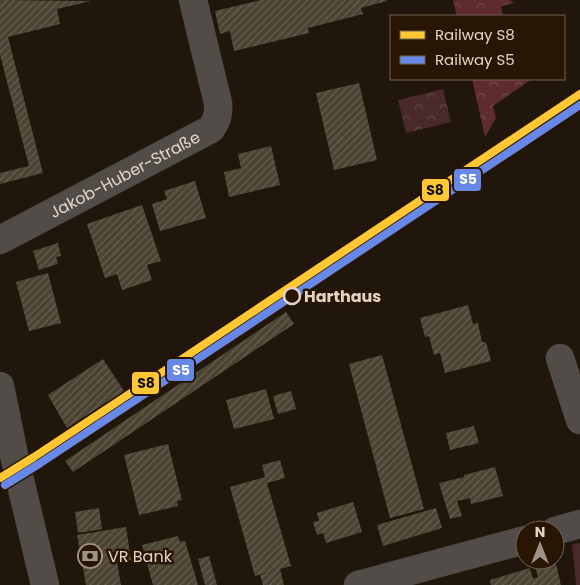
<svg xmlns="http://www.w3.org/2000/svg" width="580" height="585" viewBox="0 0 580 585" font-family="Poppins,sans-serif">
	<defs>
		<pattern id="forest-crowns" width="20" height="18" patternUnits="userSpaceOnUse" patternTransform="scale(1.25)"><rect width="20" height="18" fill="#5e2b2f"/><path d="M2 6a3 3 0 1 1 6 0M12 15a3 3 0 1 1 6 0" fill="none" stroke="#75494c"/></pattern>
		<pattern id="park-crowns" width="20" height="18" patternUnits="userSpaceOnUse" patternTransform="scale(1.25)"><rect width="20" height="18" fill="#4a292a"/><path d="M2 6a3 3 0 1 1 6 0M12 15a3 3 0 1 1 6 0" fill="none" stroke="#644747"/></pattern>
		<pattern id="building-hatch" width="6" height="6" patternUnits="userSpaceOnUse" patternTransform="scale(1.25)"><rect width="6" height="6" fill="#4c4433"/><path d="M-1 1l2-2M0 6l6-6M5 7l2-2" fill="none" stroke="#665e4f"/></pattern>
	</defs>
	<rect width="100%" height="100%" fill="#20160b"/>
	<!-- green -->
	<path fill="#4a292a" d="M579 543H580V585H576L572 544Z"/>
	<!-- forest -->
	<path fill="url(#forest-crowns)" d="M453 0H510L514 3 501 6 503 16H457Z
		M472 79H532L493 106 496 118 485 137Z"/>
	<!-- park -->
	<path fill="url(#park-crowns)" d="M443 89 451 122 406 133 398 100Z"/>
	<!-- building -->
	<path fill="url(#building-hatch)" d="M0 0 91 1 57 9 60 24 8 37 43 173 0 184V173L29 166 0 55Z
		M261 0H387V1L361 8 363 14 308 28 309 33 234 51 230 31 220 34 215 11Z
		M359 83 377 160 334 170 316 93Z
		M271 146 280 185 229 197 224 172 241 168 238 154Z
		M195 181 206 218 160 231 152 204 167 199 164 191Z
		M142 205 161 261 147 265 152 280 122 290 117 274 105 278 87 224Z
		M58 243 61 256 56 257 58 264 39 270 33 251Z
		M48 273 61 323 29 331 16 282Z
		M468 305 473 324 478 323 482 342H486L491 361 445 373 440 353 434 355 429 336 425 337 420 318Z
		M286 312 294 324 73 472 65 461Z
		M382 355 424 509 390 518 361 410 349 364Z
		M103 359 124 391 67 428 48 395Z
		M266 389 274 419 234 429 226 400Z
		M291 391 296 409 278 414 273 396Z
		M474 426 479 443 450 450 446 433Z
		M168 444 182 500 177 501 178 506 139 515 124 455Z
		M280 460 285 478 267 483 291 566 255 576 230 487 265 477 262 465Z
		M495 467 503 496 471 504 470 498 457 501 462 516 450 519 439 483 464 477V475Z
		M353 502 362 532 326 543 323 533 317 535 313 522 319 521 317 513Z
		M99 508 102 529 78 533 75 512Z
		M436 508 442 528 383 546 377 525Z
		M126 527 131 560 117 562 121 585H86L77 535Z
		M178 536 180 542 185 541 198 585H153L142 545Z
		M209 556 217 585H205L198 559Z
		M555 560 561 585H491L490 580 530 568 533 579 538 577 535 566Z
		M280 569 284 585H263L260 575Z"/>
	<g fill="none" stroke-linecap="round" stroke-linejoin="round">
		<defs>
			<g id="minor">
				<path id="s1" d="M0 240 211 129C217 120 219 114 218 103L193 0"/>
				<path d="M560 358 580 420"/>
				<path d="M0 386 14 455 45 585"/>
				<path d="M555 531 580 524"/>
				<path d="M358 585 525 540"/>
			</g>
		</defs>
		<!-- minor casing -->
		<use href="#minor" stroke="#393127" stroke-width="29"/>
		<!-- minor -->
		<use href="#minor" stroke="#524c48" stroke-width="28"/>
		<defs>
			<path id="rail-1" d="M0 478 34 457 167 369 580 94"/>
			<path id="rail-2" d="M5 485 39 464 172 376 580 105"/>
		</defs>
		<!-- rail-1 casing -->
		<use href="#rail-1" stroke="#291602" stroke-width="11"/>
		<!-- rail-2 casing -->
		<use href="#rail-2" stroke="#291602" stroke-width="11"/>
		<!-- rail-1 -->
		<use href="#rail-1" stroke="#ffc734" stroke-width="8"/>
		<!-- rail-2 -->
		<use href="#rail-2" stroke="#6888e8" stroke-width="8"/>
	</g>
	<!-- icons -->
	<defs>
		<symbol id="bank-ring" viewBox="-11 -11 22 22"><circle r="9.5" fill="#291602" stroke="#9d9285" stroke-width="1.5"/><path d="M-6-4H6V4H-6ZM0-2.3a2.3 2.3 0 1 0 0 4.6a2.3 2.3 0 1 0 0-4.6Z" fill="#9d9285"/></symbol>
	</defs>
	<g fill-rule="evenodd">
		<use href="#bank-ring" x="76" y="542" width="28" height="28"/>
	</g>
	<!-- markers -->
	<circle fill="#291602" stroke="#e1d4c7" stroke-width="2.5" cx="292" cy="296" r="8"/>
	<g text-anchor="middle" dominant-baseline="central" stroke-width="5" stroke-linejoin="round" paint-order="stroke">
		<!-- street labels -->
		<g font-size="16" fill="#e1d4c7" stroke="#291602">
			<text stroke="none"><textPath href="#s1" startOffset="141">Jakob-Huber-Straße</textPath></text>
		</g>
		<!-- stop labels -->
		<g font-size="16" font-weight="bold" fill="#e1d4c7" stroke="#291602" text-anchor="start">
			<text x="304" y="296">Harthaus</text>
		</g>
		<!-- poi labels -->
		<g font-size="16" fill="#e1d4c7" stroke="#291602" text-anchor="start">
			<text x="108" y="556">VR Bank</text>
		</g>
	</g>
	<g stroke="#291602" stroke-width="2">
		<rect x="453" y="168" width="29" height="24" rx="5" fill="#6888e8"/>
		<rect x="421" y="178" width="29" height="24" rx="5" fill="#ffc734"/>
		<rect x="166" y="358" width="29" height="24" rx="5" fill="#6888e8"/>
		<rect x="131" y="371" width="29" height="24" rx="5" fill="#ffc734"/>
	</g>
	<g font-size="14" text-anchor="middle" font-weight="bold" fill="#fff">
		<text x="468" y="184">S5</text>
		<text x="181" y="375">S5</text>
	</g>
	<g font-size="14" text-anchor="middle" font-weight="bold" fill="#111">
		<text x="435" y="195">S8</text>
		<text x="146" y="388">S8</text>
	</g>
	<!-- legend -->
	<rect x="390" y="15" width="175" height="65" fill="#291602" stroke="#736251"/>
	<rect x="400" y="31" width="25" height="8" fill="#ffc734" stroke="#736251"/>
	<text x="435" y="40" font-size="15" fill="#e1d4c7">Railway S8</text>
	<rect x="400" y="56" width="25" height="8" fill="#6888e8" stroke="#736251"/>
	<text x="435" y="65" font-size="15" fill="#e1d4c7">Railway S5</text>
	<!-- north arrow -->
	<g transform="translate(540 545)"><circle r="24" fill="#291602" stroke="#736251"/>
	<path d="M0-4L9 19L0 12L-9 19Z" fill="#9d9285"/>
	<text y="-8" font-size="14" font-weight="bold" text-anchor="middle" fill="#e1d4c7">N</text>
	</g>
</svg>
